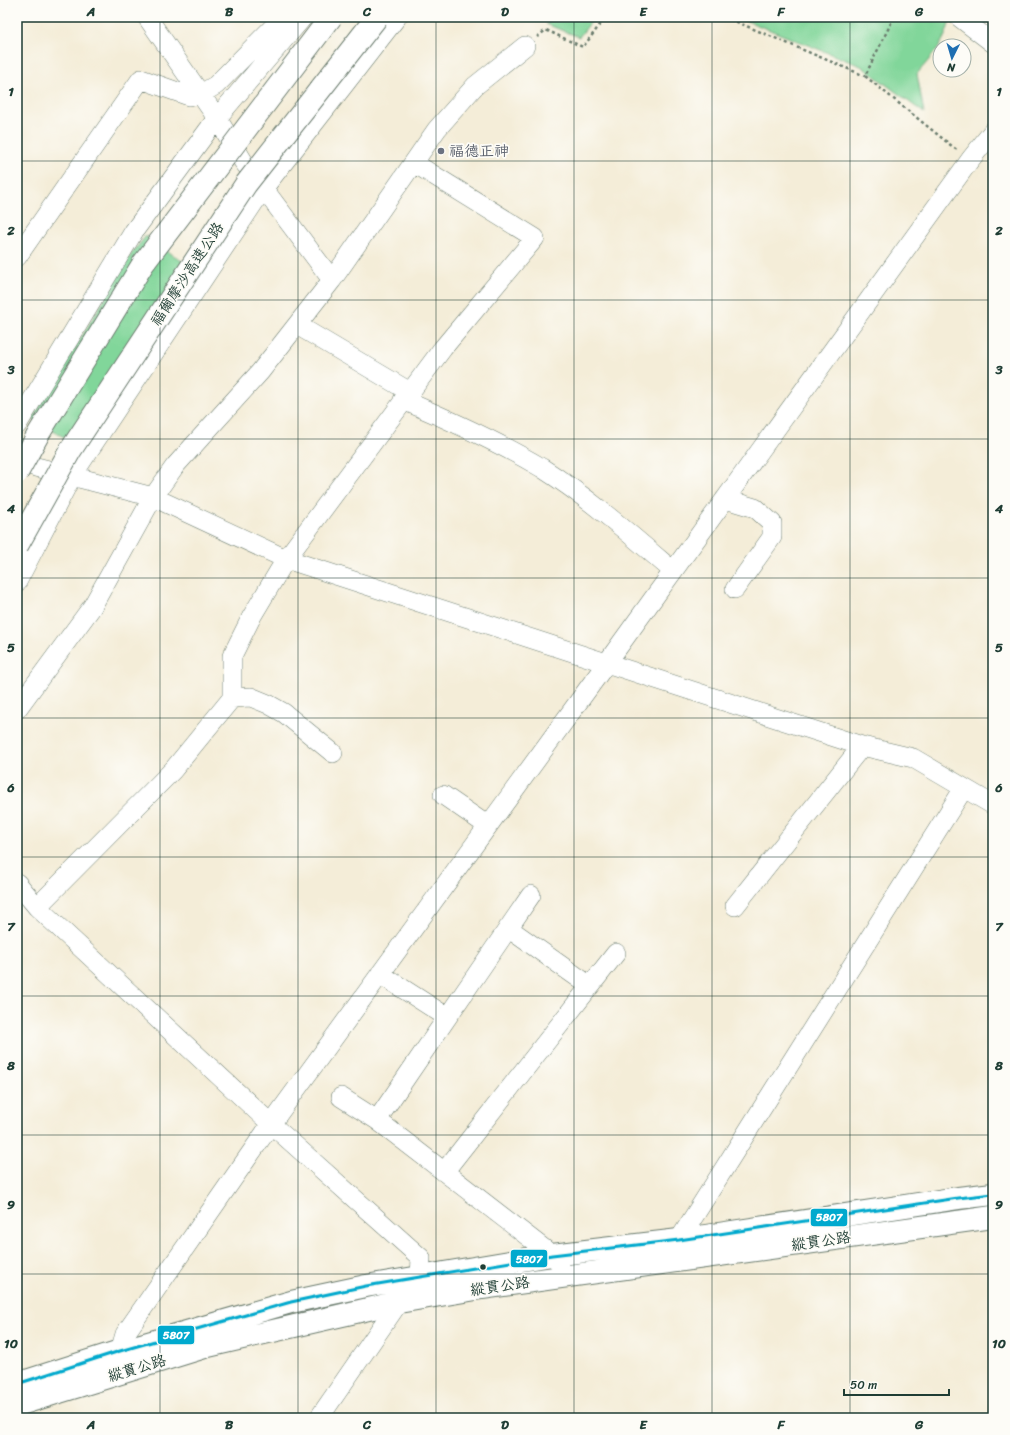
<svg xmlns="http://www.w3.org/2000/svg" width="1010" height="1435" viewBox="0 0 1010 1435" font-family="Sriracha,'LXGW WenKai TC',sans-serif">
	<rect width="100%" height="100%" fill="#fdfcf7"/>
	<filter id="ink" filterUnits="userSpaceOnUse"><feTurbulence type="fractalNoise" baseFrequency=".025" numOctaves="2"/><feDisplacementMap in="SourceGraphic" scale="8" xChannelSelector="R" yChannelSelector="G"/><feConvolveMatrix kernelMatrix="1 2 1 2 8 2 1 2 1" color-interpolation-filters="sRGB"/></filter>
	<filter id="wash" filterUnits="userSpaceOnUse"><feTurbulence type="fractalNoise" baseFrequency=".012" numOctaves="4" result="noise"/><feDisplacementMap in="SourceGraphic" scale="16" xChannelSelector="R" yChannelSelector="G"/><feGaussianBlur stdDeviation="0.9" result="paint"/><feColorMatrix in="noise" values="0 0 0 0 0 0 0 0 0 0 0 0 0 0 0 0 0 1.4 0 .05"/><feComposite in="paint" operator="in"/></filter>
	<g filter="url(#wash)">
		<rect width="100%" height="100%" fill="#f4edd8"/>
		<!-- green -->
		<path fill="#81d69a" stroke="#508a67" d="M551 17H595L579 37 546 24Z
			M737 17H950C948 40 931 57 917 74L924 113 861 66Z
			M146 236 199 273 83 448 32 419 132 253Z"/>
	</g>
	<g filter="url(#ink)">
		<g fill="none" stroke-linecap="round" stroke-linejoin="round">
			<defs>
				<path id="minor" d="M147 17 217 118 243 161 332 280
					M959 17 993 43
					M17 257 141 79 189 96 201 94 216 85 283 17
					M297 325 410 392
					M403 400C450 420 498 442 542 468 589 498 631 535 673 571
					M17 425 134 231 217 118 303 17
					M17 462 153 497 286 559 862 746 913 758 993 805
					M725 499 755 508 772 523V537L735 589
					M17 582 72 476 263 189 397 17
					M232 698 251 697 268 704 284 713 333 753
					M17 709 92 607 153 497 175 466 260 372 332 280 437 129 475 86 525 46
					M443 795 488 826
					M17 883 37 907 271 1124 421 1258 420 1278 399 1302 319 1418
					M735 906 862 746
					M37 907 173 770 232 698V656L252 616 286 559 443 348 535 238 414 163
					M508 928 590 986
					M380 974 447 1017
					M341 1097 377 1120 552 1255 560 1263
					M377 1120 531 895
					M444 1172 616 953
					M679 1240 964 788
					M120 1351 125 1334 271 1124 606 664 970 160 993 131"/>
				<path id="major" d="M17 1384 120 1351 291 1302 366 1286 552 1255 679 1240 958 1198 993 1194
					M17 1405 208 1346 399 1302 482 1288 993 1217"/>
			</defs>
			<!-- minor casing -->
			<use href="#minor" stroke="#6a7b6d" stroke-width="20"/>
			<!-- major casing -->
			<use href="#major" stroke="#6a7b6d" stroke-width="24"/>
			<!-- path -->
			<path stroke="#6a7b6d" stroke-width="2.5" stroke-dasharray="3 3" stroke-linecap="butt" d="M725 17 865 76
				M894 17 865 76 958 151
				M537 37 546 30 583 47 606 17"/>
			<!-- minor -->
			<use href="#minor" stroke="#fff" stroke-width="19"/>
			<!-- major -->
			<use href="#major" stroke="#fff" stroke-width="22"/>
			<defs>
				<path id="highway-bridge" d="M17 473 39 433 143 264 331 17
					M17 546 70 451 246 184 377 17"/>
			</defs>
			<!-- highway-bridge casing -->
			<use href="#highway-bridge" stroke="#6a7b6d" stroke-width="24" stroke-linecap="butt"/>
			<!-- highway-bridge -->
			<use href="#highway-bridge" stroke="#fff" stroke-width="22"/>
			<defs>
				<path id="bus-1" d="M17 1384 120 1351 291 1302 366 1286 552 1255 679 1240 958 1198 993 1194"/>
			</defs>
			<!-- bus-1 casing -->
			<use href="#bus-1" stroke="#fdfcf7" stroke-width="6"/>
			<!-- bus-1 -->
			<use href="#bus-1" stroke="#00a9ce" stroke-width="3"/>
		</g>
	</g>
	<!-- grid -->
	<path fill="none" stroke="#1f3d34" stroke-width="1" stroke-opacity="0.55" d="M160 17V1418M298 17V1418M436 17V1418M574 17V1418M712 17V1418M850 17V1418M17 161H993M17 300H993M17 439H993M17 578H993M17 718H993M17 857H993M17 996H993M17 1135H993M17 1274H993"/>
	<!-- markers -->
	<circle fill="#6b7280" stroke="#fdfcf7" stroke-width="1.5" cx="441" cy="151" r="4"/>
	<circle fill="#1f3d34" stroke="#fdfcf7" stroke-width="1.5" cx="483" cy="1267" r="3.5"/>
	<g text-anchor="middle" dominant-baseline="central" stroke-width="3.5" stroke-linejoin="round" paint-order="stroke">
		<!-- worship labels -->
		<g font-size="15" fill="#5b616d" stroke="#fdfcf7" text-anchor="start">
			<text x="449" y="151">福德正神</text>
		</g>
		<!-- street labels -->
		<g font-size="15" fill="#1f3d34" stroke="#fdfcf7">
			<text transform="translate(187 274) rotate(-57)">福爾摩沙高速公路</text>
			<text transform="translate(821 1241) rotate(-8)">縱貫公路</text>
			<text transform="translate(500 1286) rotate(-8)">縱貫公路</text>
			<text transform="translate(137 1368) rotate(-17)">縱貫公路</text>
		</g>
	</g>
	<g stroke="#fdfcf7" stroke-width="1.5">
		<rect x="810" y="1208" width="38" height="19" rx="4" fill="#00a9ce"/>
		<rect x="510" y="1249" width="38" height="19" rx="4" fill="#00a9ce"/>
		<rect x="157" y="1325" width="38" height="20" rx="4" fill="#00a9ce"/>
	</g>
	<g font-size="11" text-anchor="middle" font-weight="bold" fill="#fff">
		<text x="829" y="1221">5807</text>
		<text x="529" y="1263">5807</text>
		<text x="176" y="1339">5807</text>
	</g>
	<!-- margin -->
	<rect width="1010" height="1435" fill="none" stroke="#fdfcf7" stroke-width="44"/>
	<!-- north arrow -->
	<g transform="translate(952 58) rotate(185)"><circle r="19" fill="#fdfcf7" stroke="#a4b0a9"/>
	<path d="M0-3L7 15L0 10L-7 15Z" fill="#1f6fb2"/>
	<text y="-6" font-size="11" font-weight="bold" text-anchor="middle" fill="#1f3d34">N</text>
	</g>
	<!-- scale -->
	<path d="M844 1389v6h105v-6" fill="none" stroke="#1f3d34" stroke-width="2"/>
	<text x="850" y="1389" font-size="12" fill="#1f3d34" stroke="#fdfcf7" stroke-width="3" paint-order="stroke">50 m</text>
	<rect x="22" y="22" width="966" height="1391" fill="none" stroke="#1f3d34" stroke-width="1.5"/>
	<g font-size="13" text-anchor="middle" font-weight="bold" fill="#1f3d34">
		<text x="91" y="16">A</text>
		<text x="229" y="16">B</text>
		<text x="367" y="16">C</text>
		<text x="505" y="16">D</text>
		<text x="643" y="16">E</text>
		<text x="781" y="16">F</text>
		<text x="919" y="16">G</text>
		<text x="11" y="96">1</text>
		<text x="999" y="96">1</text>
		<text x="11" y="235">2</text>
		<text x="999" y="235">2</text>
		<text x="11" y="374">3</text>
		<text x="999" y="374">3</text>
		<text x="11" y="513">4</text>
		<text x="999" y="513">4</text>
		<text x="11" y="652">5</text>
		<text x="999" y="652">5</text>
		<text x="11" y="792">6</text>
		<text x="999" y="792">6</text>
		<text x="11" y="931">7</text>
		<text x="999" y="931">7</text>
		<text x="11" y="1070">8</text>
		<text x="999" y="1070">8</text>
		<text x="11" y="1209">9</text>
		<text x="999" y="1209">9</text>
		<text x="11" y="1348">10</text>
		<text x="999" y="1348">10</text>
		<text x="91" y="1429">A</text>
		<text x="229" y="1429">B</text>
		<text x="367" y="1429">C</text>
		<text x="505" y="1429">D</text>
		<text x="643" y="1429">E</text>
		<text x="781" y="1429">F</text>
		<text x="919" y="1429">G</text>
	</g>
</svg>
